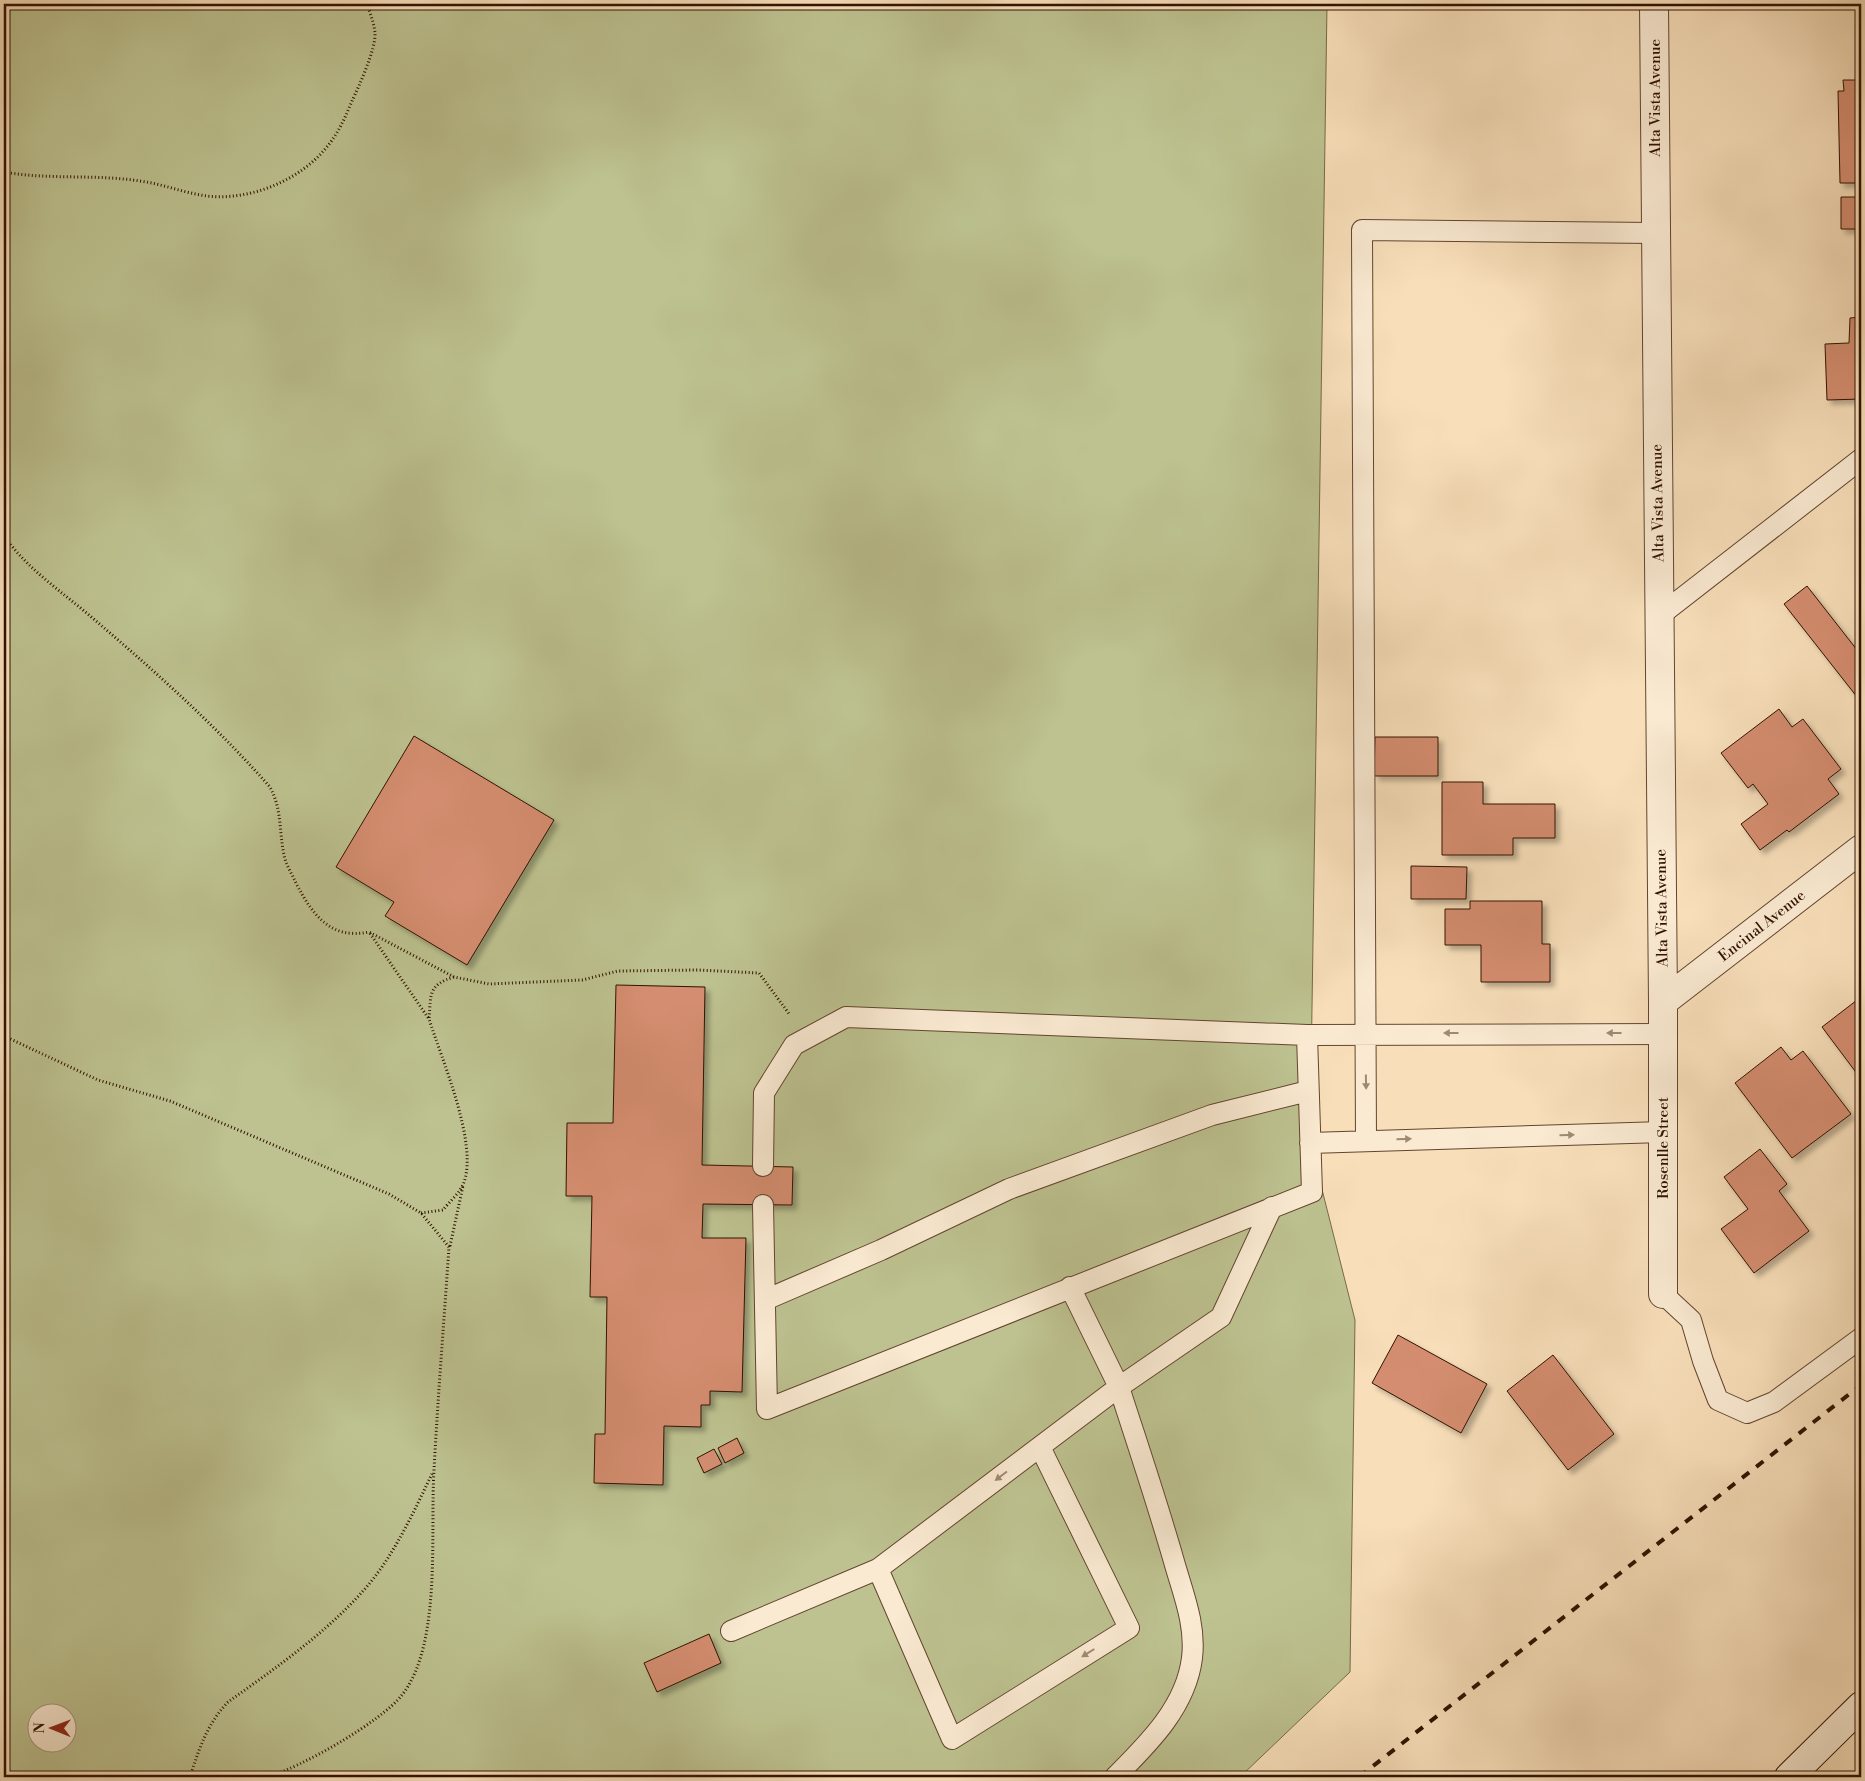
<svg xmlns="http://www.w3.org/2000/svg" width="1865" height="1781" viewBox="0 0 1865 1781" font-family="'Libre Bodoni',serif">
	<defs>
		<filter id="shadow"><feDropShadow dx="4.5" dy="4.5" stdDeviation="2.5" flood-color="#0004"/></filter>
	</defs>
	<rect width="100%" height="100%" fill="#f8dfba"/>
	<filter id="stains"><feTurbulence type="fractalNoise" baseFrequency=".004" numOctaves="4"/><feColorMatrix values="0 0 0 0 .2 0 0 0 0 .09 0 0 0 0 .02 0 0 0 .5 -.17"/></filter>
	<radialGradient id="worn" r=".72"><stop offset=".6" stop-color="#630" stop-opacity="0"/><stop offset="1" stop-color="#630" stop-opacity=".3"/></radialGradient>
	<!-- green -->
	<path fill="#bdc290" stroke="#776a48" fill-rule="evenodd" d="M4 4H1327L1310 1142 1355 1320 1350 1672 1240 1777H4ZM38 1714H68V1744H38Z"/>
	<!-- building -->
	<path fill="#d48d70" stroke="#311200" filter="url(#shadow)" d="M1843 80H1861V183H1840L1838 91H1844Z
		M1841 197H1861V229H1841Z
		M1861 317V399L1827 400 1825 344 1849 343 1850 318Z
		M1807 586 1861 655V702L1784 604Z
		M1861 627V638L1856 631Z
		M1779 709 1792 727 1803 719 1841 769 1828 779 1839 794 1789 832 1787 830 1760 850 1741 824 1768 804 1753 784 1748 788 1721 753Z
		M414 736 554 820 467 965 385 916 394 902 336 867Z
		M1375 737H1438V776H1374Z
		M1442 782H1483V804H1555V838H1513V855H1442Z
		M1411 866 1467 867 1466 899H1411Z
		M1470 901H1542V944H1550V982H1481V945H1445V909H1470Z
		M616 985 705 987 702 1165 793 1167 792 1205 703 1204 702 1238H746L742 1392 710 1391V1405H701V1427L664 1426 663 1485 594 1483 595 1434H605L607 1297H590L592 1196H566L567 1123H613Z
		M1861 997V1079L1822 1027Z
		M1781 1047 1791 1060 1803 1051 1851 1114 1792 1158 1735 1083Z
		M1760 1149 1787 1184 1779 1191 1809 1231 1754 1273 1721 1229 1748 1209 1724 1177Z
		M1398 1335 1487 1384 1461 1433 1372 1383Z
		M1553 1355 1614 1434 1568 1470 1507 1391Z
		M737 1438 744 1453 725 1463 718 1448Z
		M714 1449 722 1464 704 1473 697 1458Z
		M709 1634 721 1663 657 1692 644 1663Z"/>
	<g fill="none" stroke-linecap="round" stroke-linejoin="round">
		<defs>
			<path id="lane" d="M1659 616 1861 459
				M1366 1141 1362 230 1655 233
				M1310 1143 1663 1132
				M763 1166 764 1093 794 1045 846 1017 1307 1035 1662 1034
				M763 1205 767 1409 1312 1192 1307 1035
				M1663 1294 1691 1320 1703 1361 1718 1400 1747 1413 1774 1402 1861 1338
				M765 1300 881 1250 1009 1189 1212 1115 1308 1091
				M878 1569 952 1739 1129 1628 1040 1447
				M731 1631 878 1569 1119 1387 1070 1287
				M1115 1777C1148 1744 1186 1707 1192 1658 1196 1626 1184 1596 1175 1565 1158 1505 1138 1446 1119 1387L1221 1317 1272 1207"/>
			<path id="street" d="M1654 4 1663 1002V1294
				M1663 1002 1861 849"/>
			<path id="secondary" d="M1789 1777 1861 1706"/>
		</defs>
		<!-- lane casing -->
		<use href="#lane" stroke="#63452e" stroke-width="22"/>
		<!-- street casing -->
		<use href="#street" stroke="#63452e" stroke-width="30"/>
		<!-- secondary casing -->
		<use href="#secondary" stroke="#311200" stroke-width="30"/>
		<!-- path -->
		<path stroke="#311200" stroke-width="3" stroke-dasharray="1 2.5" stroke-linecap="butt" d="M4 172C49 180 95 174 140 181 163 184 184 193 207 196 249 201 299 181 326 148 338 134 345 118 352 101 359 86 376 49 375 33 374 23 370 13 367 4
			M4 536C29 571 64 593 96 621 157 673 217 727 270 787 282 809 279 831 284 855 286 865 292 874 296 883 312 914 330 940 369 932
			M454 977C428 985 431 994 429 1019L369 932 454 977 489 984 582 980 618 971 698 970 759 973 790 1015
			M4 1036 98 1080 170 1101 389 1194 421 1213 449 1247C444 1321 438 1395 434 1470 430 1533 442 1644 402 1695 381 1722 300 1768 267 1777
			M421 1213 443 1210C449 1202 461 1192 464 1182 478 1143 442 1060 429 1019
			M450 1246 463 1186
			M190 1777C199 1749 207 1724 228 1702 273 1670 326 1633 363 1591 393 1558 413 1513 432 1474"/>
		<!-- lane -->
		<use href="#lane" stroke="#faead2" stroke-width="20"/>
		<!-- street -->
		<use href="#street" stroke="#faead2" stroke-width="28"/>
		<!-- secondary -->
		<use href="#secondary" stroke="#faead2" stroke-width="28"/>
		<!-- rail -->
		<path stroke="#311200" stroke-width="4" stroke-dasharray="9 9" stroke-linecap="butt" d="M1359 1777 1861 1385"/>
	</g>
	<!-- one-way arrows -->
	<defs><path id="oneway-solid" d="M-6-.8H1V-3.2L6.5 0L1 3.2V.8H-6Z" transform="scale(1.25)"/></defs>
	<g fill="#a08974">
		<use href="#oneway-solid" transform="translate(1451 1033) rotate(-180)"/>
		<use href="#oneway-solid" transform="translate(1614 1033) rotate(-180)"/>
		<use href="#oneway-solid" transform="translate(1366 1082) rotate(89)"/>
		<use href="#oneway-solid" transform="translate(1567 1135) rotate(-2)"/>
		<use href="#oneway-solid" transform="translate(1404 1139) rotate(-2)"/>
		<use href="#oneway-solid" transform="translate(1001 1476) rotate(143)"/>
		<use href="#oneway-solid" transform="translate(1088 1653) rotate(148)"/>
	</g>
	<g text-anchor="middle" dominant-baseline="central" stroke-width="5" stroke-linejoin="round" paint-order="stroke">
		<!-- street labels -->
		<g font-size="15" fill="#311200" stroke="#faead2">
			<text transform="translate(1655 98) rotate(-90)">Alta Vista Avenue</text>
			<text transform="translate(1658 503) rotate(-91)">Alta Vista Avenue</text>
			<text transform="translate(1662 908) rotate(-91)">Alta Vista Avenue</text>
			<text transform="translate(1762 926) rotate(-38)">Encinal Avenue</text>
			<text transform="translate(1663 1148) rotate(-90)">Rosenlle Street</text>
		</g>
	</g>
	<!-- margin -->
	<rect width="1865" height="1781" fill="none" stroke="#f8dfba" stroke-width="20"/>
	<rect x="5" y="5" width="1855" height="1771" fill="none" stroke="#311200" stroke-width="2.5"/>
	<rect x="10" y="10" width="1845" height="1761" fill="none" stroke="#311200"/>
	<!-- north arrow -->
	<g transform="translate(52 1728) rotate(271)"><circle r="24" fill="#faead2" stroke="#aa947e"/>
	<path d="M0-4L9 19L0 12L-9 19Z" fill="#8f2418"/>
	<text y="-8" font-size="14" font-weight="bold" text-anchor="middle" fill="#311200">N</text>
	</g>
	<rect width="100%" height="100%" filter="url(#stains)"/>
	<rect width="100%" height="100%" fill="url(#worn)"/>
</svg>
